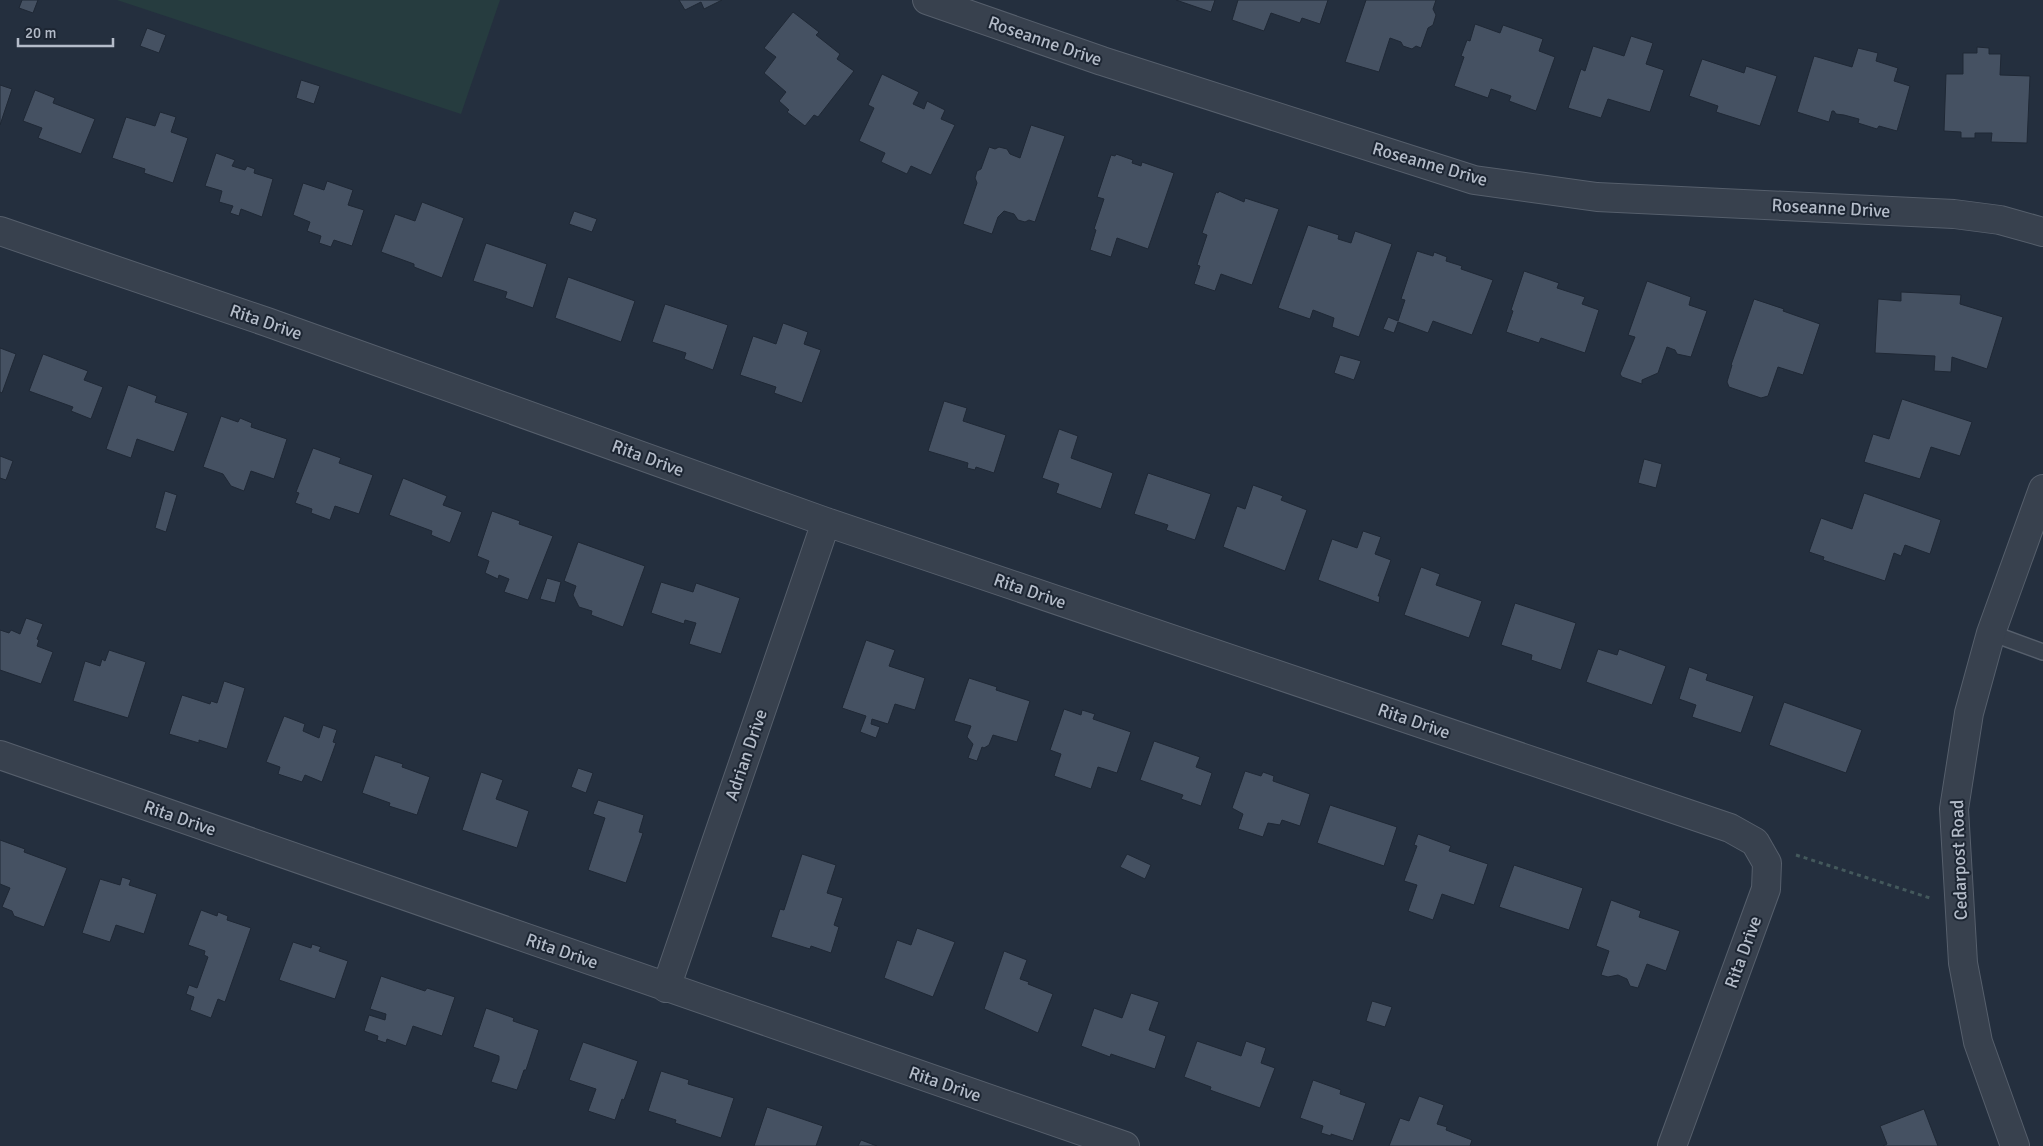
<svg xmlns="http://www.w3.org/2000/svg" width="2043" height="1146" viewBox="0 0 2043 1146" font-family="Signika,sans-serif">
	<rect width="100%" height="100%" fill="#242f3e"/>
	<!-- green -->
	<path fill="#263c3f" d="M117 0H500L461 114Z"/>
	<!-- building -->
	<path fill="#455162" stroke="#1f2835" d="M22 0H38L33 13 19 8Z
		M679 0H722L704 9 701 2 685 10Z
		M1176 0H1215L1211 12Z
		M1238 0H1328L1320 24 1302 18 1300 23 1271 13 1264 31 1232 20Z
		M1366 0H1436L1433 9 1436 15 1433 25 1428 28 1421 48 1416 46 1412 49 1403 46 1401 42 1390 38 1379 72 1345 62Z
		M793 12 819 32 816 35 840 54 837 59 854 71 818 117 814 115 805 126 787 112 789 110 779 101 786 92 764 73 776 57 764 48Z
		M1475 24 1500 33 1503 25 1543 39 1539 51 1555 57 1536 111 1509 101 1511 96 1491 89 1488 98 1454 86 1464 57 1461 56 1467 40 1470 41Z
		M147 28 166 35 159 53 140 46Z
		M1631 36 1653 43 1646 64 1664 70 1650 112 1608 99 1601 118 1568 108 1581 69 1585 71 1593 46 1624 56Z
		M1977 47 1989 48V54H2001L2000 75 2030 76 2027 143 1991 142 1992 133H1975V138H1961V132L1944 131 1946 74H1963V53H1977Z
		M1858 48 1878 53 1876 61 1898 68 1894 81 1910 86 1897 131 1879 126 1877 129 1858 123 1859 119 1844 115 1836 114 1834 111H1832L1829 122 1797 112 1814 56 1852 67Z
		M1702 59 1744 73 1746 66 1777 76 1760 126 1716 112 1718 106 1689 96Z
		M882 74 919 92 913 104 924 109 927 101 945 110 941 119 955 125 931 175 911 166 907 174 881 162 885 153 859 141 874 108 868 105Z
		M301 80 320 86 314 104 296 98Z
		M0 85 12 89 0 125Z
		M35 90 55 98 53 103 95 119 81 154 38 138 42 128 23 121Z
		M160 112 176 117 171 132 188 138 173 183 144 173 145 169 112 158 126 117 155 126Z
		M1031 125 1065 136 1035 222 1029 220 1025 222 1018 220 1014 214 1004 211 998 217 992 234 963 224 977 183 975 178 977 171 981 169 989 147 995 149 999 147 1007 149 1010 154 1020 158Z
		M216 153 235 160 232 166 245 170 247 166 255 169 254 173 273 179 262 217 241 209 239 216 230 213 233 206 219 202 222 191 205 186Z
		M1116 154 1133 160 1132 163 1141 166 1142 162 1174 173 1148 249 1117 238 1111 257 1090 250 1096 230 1094 229 1104 199 1097 197 1111 155 1115 156Z
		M327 181 353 190 348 205 364 210 352 246 334 240 331 247 319 243 321 236 307 231 310 222 293 215 303 183 324 190Z
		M1219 191 1244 202 1245 198 1279 209 1252 285 1221 274 1215 291 1194 284 1200 266 1197 265 1207 235 1202 233 1216 192 1218 193Z
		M422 202 464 218 442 278 414 267V264L381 252 395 214 415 221Z
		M574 211 597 219 592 232 569 224Z
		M1308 225 1339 235 1338 239 1351 243 1355 231 1392 244 1359 337 1332 327 1334 318 1313 310 1310 319 1278 308Z
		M486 243 547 264 533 308 505 298 507 292 473 281Z
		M1417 251 1433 256 1434 252 1447 257 1446 261 1462 266 1461 269 1493 280 1472 335 1433 321 1428 333 1398 322 1394 333 1383 329 1388 317 1398 321 1405 300 1401 299Z
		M1524 271 1559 283 1557 288 1585 297 1582 304 1599 310 1585 353 1541 338 1539 343 1506 332 1513 311 1511 310Z
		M568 277 635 301 621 342 555 318Z
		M1647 281 1691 297 1689 305 1707 311 1691 357 1677 354 1675 350 1667 347 1658 373 1642 380V384L1622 377 1620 374 1635 337 1628 335Z
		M1901 292 1961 295 1960 304 2003 317 1987 369 1952 357 1951 372 1934 371 1935 356 1875 353 1878 299 1901 301Z
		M1754 299 1784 309 1783 311 1820 324 1803 375 1778 367 1768 396 1761 398 1729 387 1727 382 1732 365H1731Z
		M665 304 728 325 713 370 684 359 686 353 652 342Z
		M783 323 808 332 804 344 821 350 802 403 774 393 776 387 740 375 753 336 776 344Z
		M0 348 16 354 2 393 0 392Z
		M43 354 88 371 84 380 103 387 91 419 71 411 73 407 29 391Z
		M1340 355 1361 361 1354 380 1334 373Z
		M128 385 157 396 155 402 188 413 174 452 137 439 131 458 106 449Z
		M1902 399 1972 422 1960 456 1931 447 1920 479 1864 462 1873 434 1889 439Z
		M944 401 967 408 963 421 1006 435 994 473 976 467 975 470 967 468 968 463 928 451Z
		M221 416 238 422 240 418 252 423 251 427 287 439 274 479 251 471 244 491 231 486 223 474 203 467Z
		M1059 429 1078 436 1071 458 1113 473 1101 509 1056 493 1059 484 1042 478Z
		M313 448 341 458 339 463 373 475 359 514 335 506 330 520 311 513 312 509 295 503 299 493 296 492Z
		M0 456 13 461 6 480 0 478Z
		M1644 459 1662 464 1656 488 1638 483Z
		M1148 473 1211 494 1195 540 1166 530 1168 525 1134 514Z
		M403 478 447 496 443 505 462 512 450 543 431 535 432 531 389 515Z
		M1253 485 1283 496 1281 500 1307 510 1285 571 1223 547 1237 506 1245 509Z
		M165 491 177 495 166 532 155 528Z
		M1864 493 1941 520 1930 554 1905 545 1901 556 1894 553 1885 581 1823 560 1824 557 1809 552 1821 518 1852 529Z
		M492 511 520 521 519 524 553 536 528 600 504 592 509 579 499 575 498 579 485 573 489 561 477 556Z
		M1363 531 1381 537 1375 554 1391 560 1378 596H1380L1379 603 1318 580 1332 539 1357 548Z
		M578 542 645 566 623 627 591 615 592 611 579 607 573 595 576 586 564 581Z
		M1421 567 1440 574 1436 585 1482 601 1469 638 1404 615Z
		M547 578 561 582 555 603 540 599Z
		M661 582 693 592 696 583 740 598 721 654 689 644 696 623 685 620 684 624 651 613Z
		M1515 603 1576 623 1561 670 1531 660 1532 655 1501 645Z
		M26 618 43 624 37 639 39 640 37 646 53 652 41 684 0 670V630L9 633 11 630 20 634Z
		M866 640 895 650 889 666 925 678 915 710 895 704 888 724 872 719 871 724 880 727 876 738 860 732 866 716 842 708Z
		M1598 649 1617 655 1619 649 1666 666 1652 705 1586 682Z
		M109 650 146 662 128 718 73 701 85 661 100 666 102 659 105 661Z
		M1689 667 1708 674 1706 680 1754 696 1741 733 1692 717 1696 705 1679 699Z
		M969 678 997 687 996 690 1030 701 1017 742 993 735 989 745 984 748 982 747 977 761 968 758 973 744 967 737 971 726 954 721Z
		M224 681 245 688 227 749 199 740V743L169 734 182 695 210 704 211 701 217 703Z
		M1784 702 1862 730 1846 773 1769 745Z
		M1064 709 1081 715 1082 710 1095 714 1093 719 1131 732 1117 773 1098 767 1091 789 1054 776 1061 754 1050 750Z
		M284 716 305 724 303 731 319 738 323 725 337 730 333 742 336 743 322 782 305 775 302 782 278 774 280 767 266 762Z
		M1154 741 1200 757 1196 767 1212 773 1201 806 1181 799 1183 795 1140 780Z
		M375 755 403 764 402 767 430 777 417 815 389 806 390 803 362 793Z
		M578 768 593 773 586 793 571 787Z
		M1245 771 1261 776 1263 772 1274 776 1273 781 1310 794 1300 826 1282 820 1280 825 1268 823 1263 837 1238 829 1243 814 1232 808Z
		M481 772 503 780 496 799 529 811 517 848 462 830Z
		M598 800 644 815 639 832 643 833 626 883 588 870 605 818 593 814Z
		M1330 805 1397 827 1384 866 1317 843Z
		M1418 834 1451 846 1449 851 1488 864 1474 905 1442 894 1433 920 1408 911 1417 885 1404 881 1417 846 1414 845Z
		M0 840 25 849 24 852 67 868 44 927 14 916 12 911 2 907 10 888 0 884Z
		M802 854 836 865 827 893 843 898 834 925 839 927 831 953 811 946 810 949 771 937 780 909 784 910Z
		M1127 854 1151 865 1145 879 1120 867Z
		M1514 865 1583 888 1569 930 1499 907Z
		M122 877 131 880 129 885 157 894 144 934 116 925 110 942 82 933 100 879 120 885Z
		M1611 900 1641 911 1639 917 1680 931 1666 971 1647 964 1638 988 1630 986 1627 979 1618 975 1608 977 1601 975 1609 951 1596 946Z
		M201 910 217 916 218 912 228 916 227 920 251 928 225 1002 218 999 211 1018 190 1010 194 997 186 994 189 985 197 988 208 957 204 955 205 951 188 945Z
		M917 928 955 942 933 997 884 978 897 940 911 945Z
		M293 942 311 948 312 944 321 947 319 951 348 961 335 999 279 980Z
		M1004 951 1027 960 1020 979 1029 982 1028 984 1053 994 1038 1033 984 1009Z
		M381 976 425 991 427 988 455 997 442 1036 413 1026 406 1046 387 1039 386 1043 377 1040 378 1036 364 1031 369 1015 385 1020 386 1014 370 1009Z
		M1131 993 1159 1002 1149 1030 1166 1036 1155 1069 1111 1054 1110 1057 1081 1046 1094 1008 1122 1018Z
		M1372 1001 1392 1007 1385 1027 1366 1021Z
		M486 1008 514 1018 513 1021 539 1030 526 1070H524L517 1090 491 1082 499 1060V1056L473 1047Z
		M1197 1041 1241 1056 1246 1041 1266 1048 1261 1063 1275 1068 1260 1108 1210 1090 1211 1087 1184 1077Z
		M583 1042 638 1061 624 1100 622 1099 615 1120 588 1111 596 1089 569 1080Z
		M661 1071 689 1080 688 1084 734 1098 721 1138 675 1123 676 1120 648 1111Z
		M1313 1080 1341 1090 1340 1094 1366 1103 1353 1141 1331 1134V1136L1321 1133 1323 1126 1300 1118Z
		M1419 1096 1444 1105 1437 1124 1447 1127 1446 1130 1472 1140 1470 1146H1389L1400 1118 1409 1121Z
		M767 1107 823 1126 816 1146H754Z
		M1924 1109 1938 1146H1883L1887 1144 1880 1126Z
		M861 1140 877 1146H858Z"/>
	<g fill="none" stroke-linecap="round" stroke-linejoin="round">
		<defs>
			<path id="lane" d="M1991 633 2043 652"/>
			<path id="street" d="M927 0 1102 61 1474 180 1597 197 1954 214 2000 220 2043 232
				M0 231 267 322 826 522 1730 828 1755 842 1767 863 1766 889 1672 1146
				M0 755 1125 1146
				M666 988 826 522
				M2015 1146 1978 1042 1963 963 1954 809 1969 713 1991 633 2043 489"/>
		</defs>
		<!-- lane casing -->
		<use href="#lane" stroke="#565f6c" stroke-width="18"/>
		<!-- street casing -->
		<use href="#street" stroke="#565f6c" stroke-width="30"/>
		<!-- path -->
		<path stroke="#44595c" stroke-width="3" stroke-dasharray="4 4" stroke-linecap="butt" d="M1796 855 1930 898"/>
		<!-- lane -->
		<use href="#lane" stroke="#38414e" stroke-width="15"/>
		<!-- street -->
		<use href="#street" stroke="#38414e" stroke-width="28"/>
	</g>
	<g text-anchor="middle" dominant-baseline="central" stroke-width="4" stroke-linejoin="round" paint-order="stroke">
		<!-- street labels -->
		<g font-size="18" fill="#b4bcc9" stroke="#1d2633">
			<text transform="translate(1045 41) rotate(19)">Roseanne Drive</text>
			<text transform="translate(1430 164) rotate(16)">Roseanne Drive</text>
			<text transform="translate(1831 208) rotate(3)">Roseanne Drive</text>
			<text transform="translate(266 322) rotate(19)">Rita Drive</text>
			<text transform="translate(648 458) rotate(20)">Rita Drive</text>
			<text transform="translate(1030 591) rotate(19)">Rita Drive</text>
			<text transform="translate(1414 721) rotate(19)">Rita Drive</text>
			<text transform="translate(746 755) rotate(-71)">Adrian Drive</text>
			<text transform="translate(180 818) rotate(19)">Rita Drive</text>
			<text transform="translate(1959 860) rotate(-92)">Cedarpost Road</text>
			<text transform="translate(562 951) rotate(19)">Rita Drive</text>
			<text transform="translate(1743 952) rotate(-70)">Rita Drive</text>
			<text transform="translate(945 1084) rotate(19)">Rita Drive</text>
		</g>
	</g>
	<!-- scale -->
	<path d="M18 38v8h95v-8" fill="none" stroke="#b4bcc9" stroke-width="2.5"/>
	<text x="25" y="38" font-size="15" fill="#b4bcc9" stroke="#1d2633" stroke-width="4" paint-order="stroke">20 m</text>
</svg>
